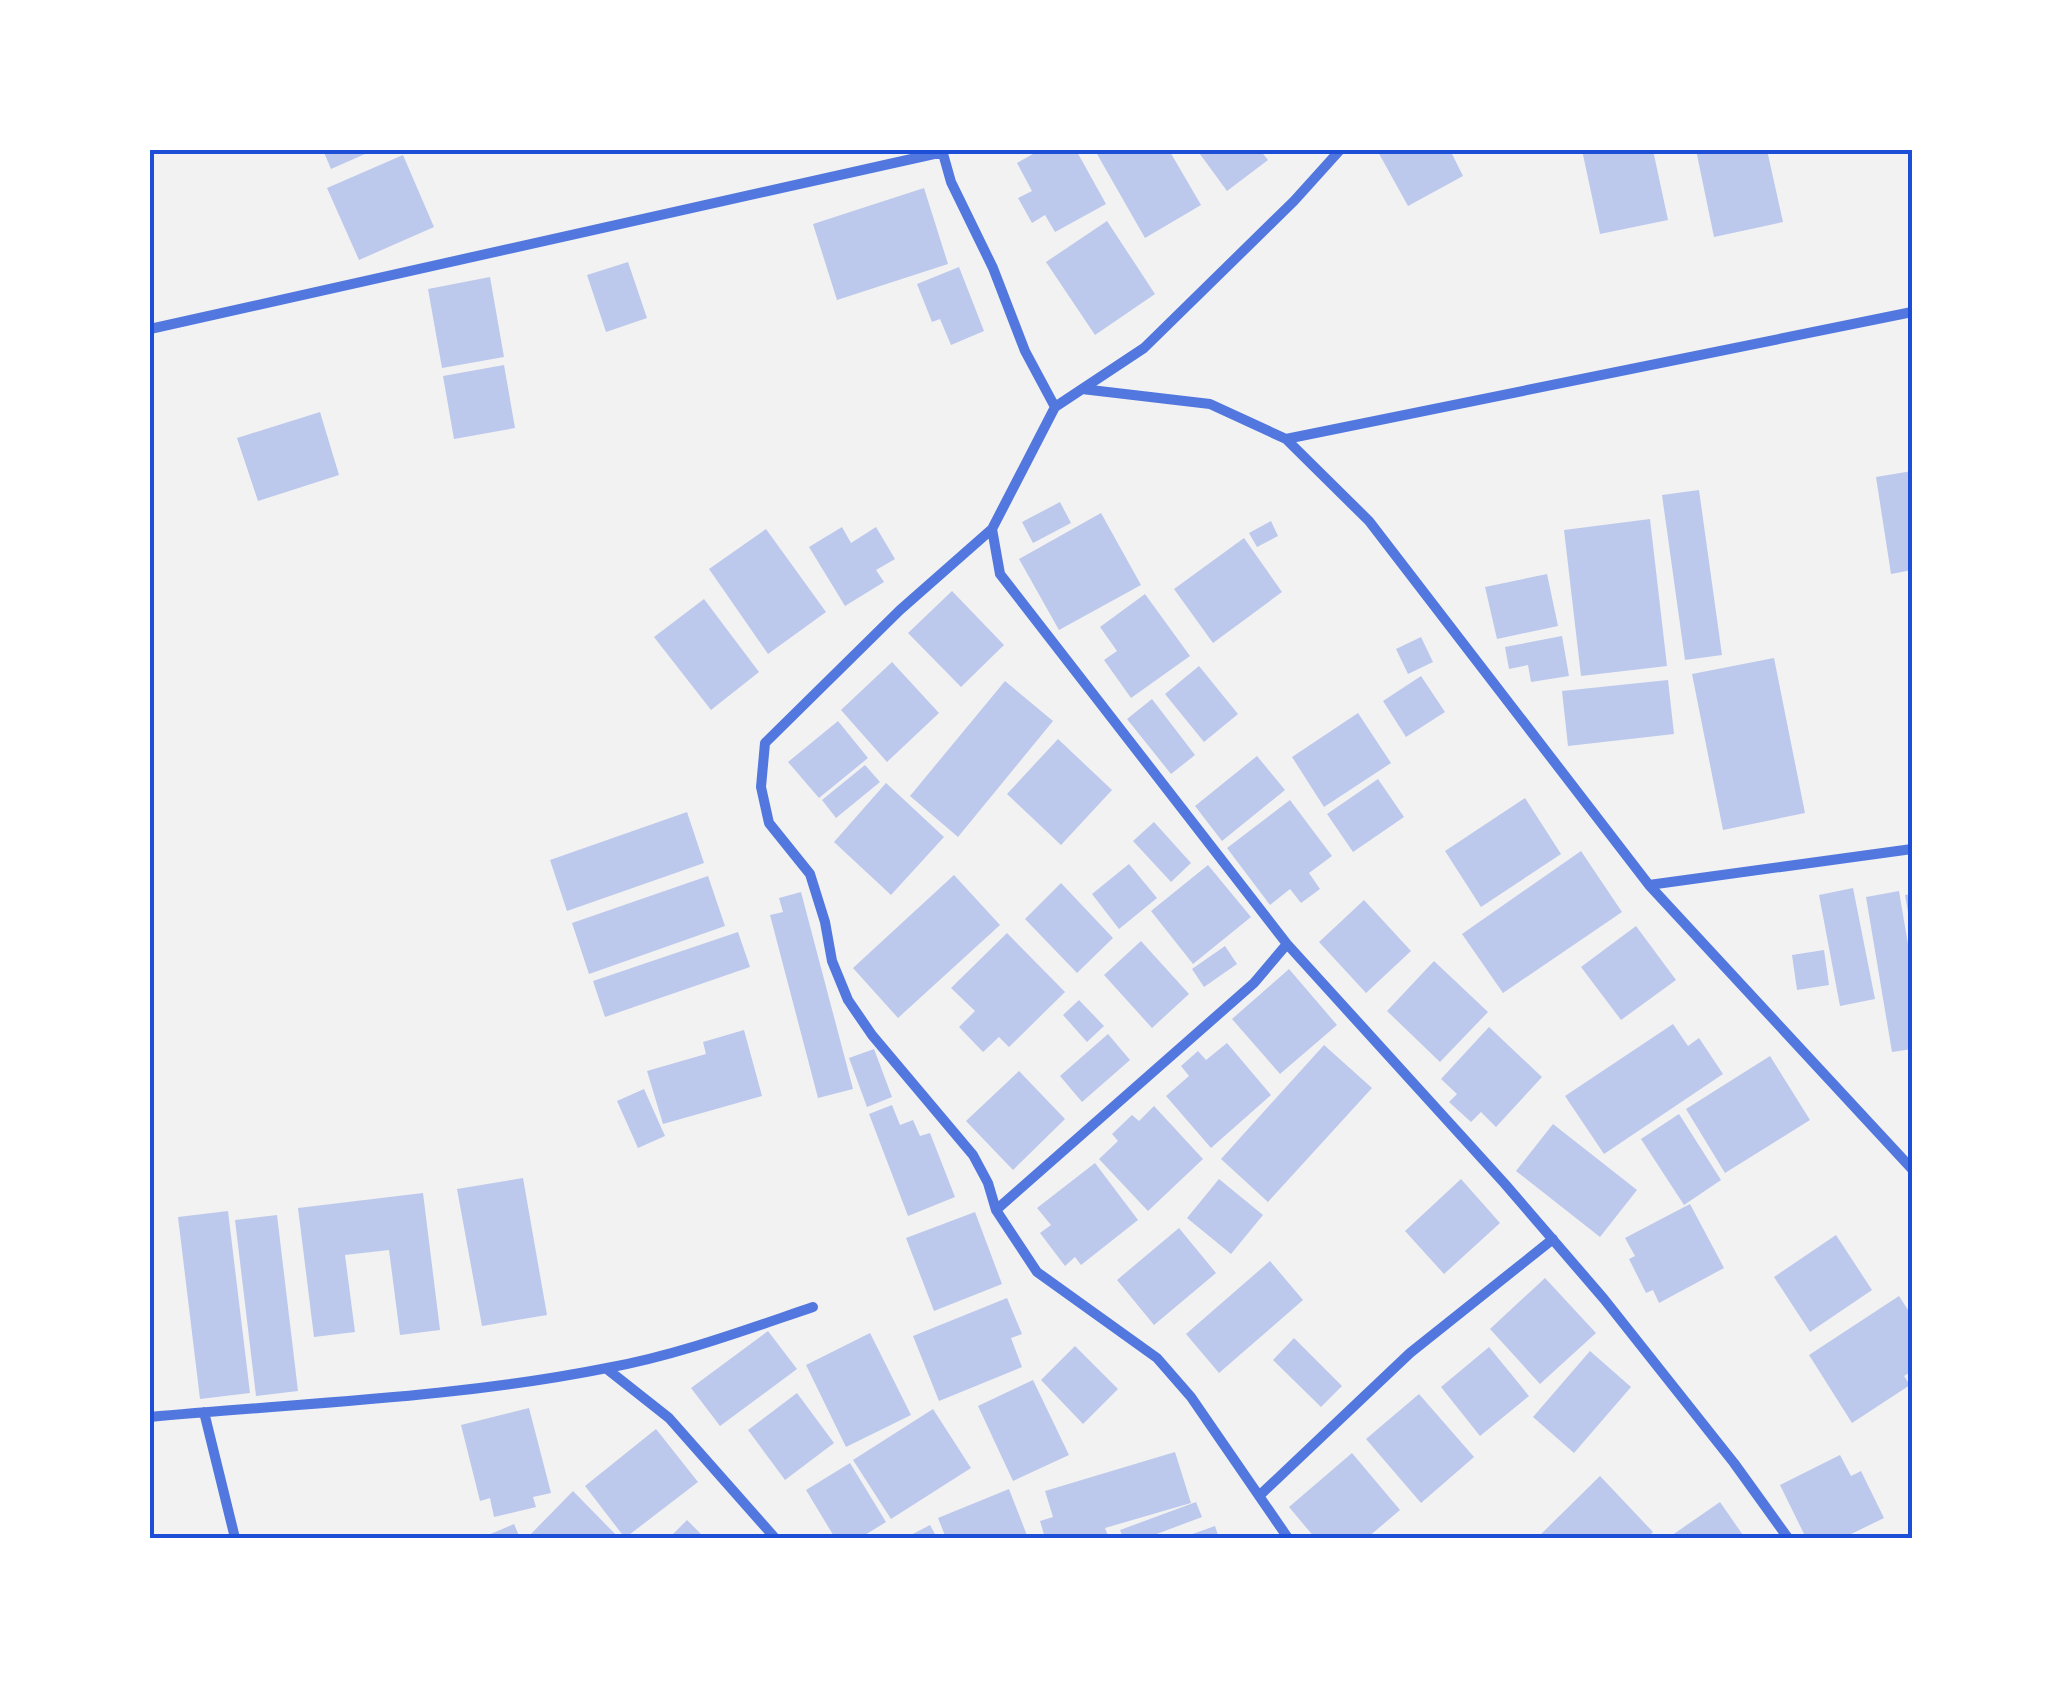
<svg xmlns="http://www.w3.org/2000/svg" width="2062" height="1688" viewBox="0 0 2062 1688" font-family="'PT Sans',sans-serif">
	<rect width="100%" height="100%" fill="#f2f2f2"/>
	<!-- building -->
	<path fill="#bdc9ec" d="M323 150H374L331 169Z
		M1040 150H1076L1106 204 1055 232 1045 215 1032 223 1018 198 1032 191 1017 163Z
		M1103 150H1169L1201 205 1145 238 1097 154Z
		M1197 150H1260L1268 160 1227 191Z
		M1377 150H1450L1463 176 1408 206Z
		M1582 150H1653L1668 220 1600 234Z
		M1696 150H1767L1783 222 1714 237Z
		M403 155 434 227 359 260 327 188Z
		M924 188 948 264 837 300 813 224Z
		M1107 221 1155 294 1095 335 1046 262Z
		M628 262 647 318 606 332 587 275Z
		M959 267 984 331 951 345 940 319 932 322 917 284Z
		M490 277 504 357 442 368 428 289Z
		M504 365 515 428 454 439 443 376Z
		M320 412 339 475 258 501 237 438Z
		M1912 471V570L1891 574 1876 477Z
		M1699 490 1722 655 1685 660 1662 495Z
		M1060 502 1071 523 1033 543 1022 522Z
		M1101 513 1141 585 1059 630 1019 559Z
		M1650 519 1667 666 1581 676 1564 530Z
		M1271 521 1278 536 1257 547 1249 533Z
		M842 527 851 543 876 527 895 559 876 570 884 582 845 606 809 547Z
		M766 529 826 612 768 654 709 569Z
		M1244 538 1282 592 1213 643 1174 589Z
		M1547 574 1558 626 1497 639 1485 587Z
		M952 591 1004 645 961 687 908 633Z
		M1145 594 1190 656 1131 698 1104 660 1117 651 1100 627Z
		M704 599 759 672 711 710 654 637Z
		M1562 636 1569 676 1531 682 1528 665 1509 669 1505 647Z
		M1421 637 1433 662 1408 674 1396 649Z
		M1774 658 1805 813 1723 830 1692 674Z
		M892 662 939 713 887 762 841 710Z
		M1199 666 1238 714 1204 742 1165 694Z
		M1421 676 1445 712 1406 737 1383 701Z
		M1668 680 1674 734 1568 746 1562 691Z
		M1005 681 1053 721 958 837 910 796Z
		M1152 699 1195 755 1171 774 1127 719Z
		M1358 713 1391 763 1324 807 1292 757Z
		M838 721 868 758 819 798 788 762Z
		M1058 739 1112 790 1061 845 1007 794Z
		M1257 756 1285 790 1222 841 1195 806Z
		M865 765 880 782 836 818 822 800Z
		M1378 779 1404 817 1353 852 1327 814Z
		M886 783 944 837 891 895 834 842Z
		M1525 798 1561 854 1481 907 1445 851Z
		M1290 800 1332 856 1309 873 1320 889 1301 903 1290 889 1270 905 1227 848Z
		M687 812 704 863 567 911 550 860Z
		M1154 822 1191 863 1171 882 1133 841Z
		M1581 851 1622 912 1503 993 1462 934Z
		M1129 864 1157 898 1119 929 1092 894Z
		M1208 865 1251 917 1193 964 1151 911Z
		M954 875 1000 925 898 1018 853 968Z
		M708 876 725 926 589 974 572 923Z
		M1061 883 1113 938 1077 973 1025 919Z
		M1853 888 1875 999 1840 1006 1819 895Z
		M1899 891 1912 968V1049L1892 1052 1866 897Z
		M801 892 853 1089 818 1098 770 915 783 912 779 898Z
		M1912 894V924H1910L1905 895Z
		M1364 900 1411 951 1366 993 1319 942Z
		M1636 926 1676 980 1621 1020 1581 967Z
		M738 932 750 967 605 1017 593 981Z
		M1007 933 1065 992 1009 1047 999 1037 983 1052 959 1027 975 1011 951 988Z
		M1141 941 1189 994 1152 1028 1104 975Z
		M1225 946 1237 964 1204 987 1192 969Z
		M1824 950 1829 985 1797 990 1792 955Z
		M1434 961 1488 1012 1440 1062 1387 1011Z
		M1289 969 1337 1025 1280 1074 1232 1019Z
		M1079 1000 1104 1026 1087 1042 1063 1015Z
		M1673 1024 1688 1046 1699 1038 1723 1074 1604 1154 1565 1096Z
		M1489 1027 1542 1077 1496 1127 1481 1112 1471 1122 1449 1102 1457 1094 1441 1079Z
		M744 1030 762 1096 663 1124 647 1071 706 1054 703 1042Z
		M1108 1034 1130 1060 1082 1102 1060 1076Z
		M1227 1043 1271 1095 1211 1148 1166 1096 1189 1076 1181 1066 1198 1051 1206 1060Z
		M1324 1045 1372 1088 1268 1202 1221 1159Z
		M874 1049 892 1097 867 1107 849 1058Z
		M1770 1056 1810 1120 1725 1173 1686 1109Z
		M1019 1071 1065 1119 1013 1170 966 1121Z
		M644 1089 665 1136 638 1148 617 1101Z
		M892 1105 900 1125 913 1120 920 1136 930 1133 955 1197 908 1216 869 1114Z
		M1154 1106 1203 1159 1148 1211 1099 1159 1118 1141 1112 1134 1132 1115 1139 1121Z
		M1679 1114 1721 1180 1684 1205 1641 1139Z
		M1553 1124 1637 1190 1600 1237 1516 1171Z
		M1095 1163 1138 1220 1081 1265 1075 1257 1065 1266 1040 1233 1051 1225 1037 1208Z
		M523 1178 547 1315 482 1326 457 1189Z
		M1219 1179 1263 1215 1231 1254 1187 1218Z
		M1461 1179 1500 1223 1444 1274 1405 1231Z
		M423 1193 440 1330 400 1335 389 1250 345 1255 355 1332 314 1337 298 1208Z
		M1690 1204 1724 1268 1659 1303 1653 1290 1646 1293 1629 1259 1635 1256 1625 1238Z
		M228 1211 250 1393 200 1399 178 1217Z
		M975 1212 1002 1284 934 1311 906 1238Z
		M277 1215 298 1391 256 1396 235 1220Z
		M1179 1228 1216 1273 1154 1325 1117 1280Z
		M1836 1235 1872 1290 1810 1332 1774 1277Z
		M1270 1261 1303 1300 1219 1373 1186 1334Z
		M1545 1278 1596 1333 1540 1384 1490 1329Z
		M1899 1296 1912 1316V1371L1904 1376 1910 1385 1852 1423 1809 1355Z
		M1007 1298 1022 1334 1011 1338 1022 1367 939 1401 913 1336Z
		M768 1331 797 1369 720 1426 691 1388Z
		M870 1333 911 1415 846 1447 806 1365Z
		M1294 1338 1342 1386 1321 1407 1273 1360Z
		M1075 1346 1118 1389 1083 1424 1041 1380Z
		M1489 1347 1529 1396 1480 1436 1441 1387Z
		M1590 1351 1631 1387 1574 1453 1533 1417Z
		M1033 1380 1069 1455 1013 1481 978 1406Z
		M797 1393 834 1443 785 1480 748 1430Z
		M1419 1394 1474 1457 1421 1503 1366 1439Z
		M529 1408 551 1493 533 1497 536 1507 494 1517 490 1498 480 1501 461 1425Z
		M933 1409 971 1468 891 1519 853 1460Z
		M656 1429 698 1482 625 1538 585 1486Z
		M1175 1452 1191 1503 1105 1528 1109 1538H1045L1040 1521 1053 1517 1045 1491Z
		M1352 1453 1400 1510 1367 1538H1315L1289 1507Z
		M1840 1455 1851 1476 1861 1471 1884 1518 1843 1538H1806L1780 1485Z
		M850 1463 886 1522 860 1538H835L806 1490Z
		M1600 1476 1653 1532 1647 1538H1537Z
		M1009 1489 1028 1538H946L938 1518Z
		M573 1491 619 1538H527Z
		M1196 1502 1202 1517 1146 1538H1123L1120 1530Z
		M1720 1502 1745 1538H1668Z
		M687 1520 705 1538H669Z
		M514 1524 520 1538H481Z
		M930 1525 937 1538H905Z
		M1215 1526 1219 1538H1184V1537Z"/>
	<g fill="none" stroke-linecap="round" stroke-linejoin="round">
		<!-- minor -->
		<path stroke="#5277de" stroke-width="10" d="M942 150 951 182 993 268 1025 351 1055 407
			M150 329 943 152
			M1082 389 1210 404 1286 439 1369 521 1649 885 1912 1169
			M1286 439 1912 312
			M992 529 1000 574 1287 944 1505 1184 1604 1299 1734 1463 1788 1538
			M1649 885 1912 849
			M996 1210 1254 983 1287 944
			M607 1369 669 1418 775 1538
			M204 1412 235 1538
			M150 1417C302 1403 457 1398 607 1368 678 1355 745 1330 813 1307
			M1259 1496 1410 1353 1553 1239
			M1288 1538 1191 1397 1157 1358 1037 1272 996 1210 988 1183 973 1155 872 1035 848 1000 832 961 825 922 810 874 769 823 761 787 765 743 900 610 992 529 1055 407 1144 348 1294 201 1340 150"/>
	</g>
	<!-- border -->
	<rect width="2062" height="1688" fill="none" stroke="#ffffff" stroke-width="305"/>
	<rect x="152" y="152" width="1758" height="1384" fill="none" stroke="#1d4ed8" stroke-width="4"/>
</svg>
